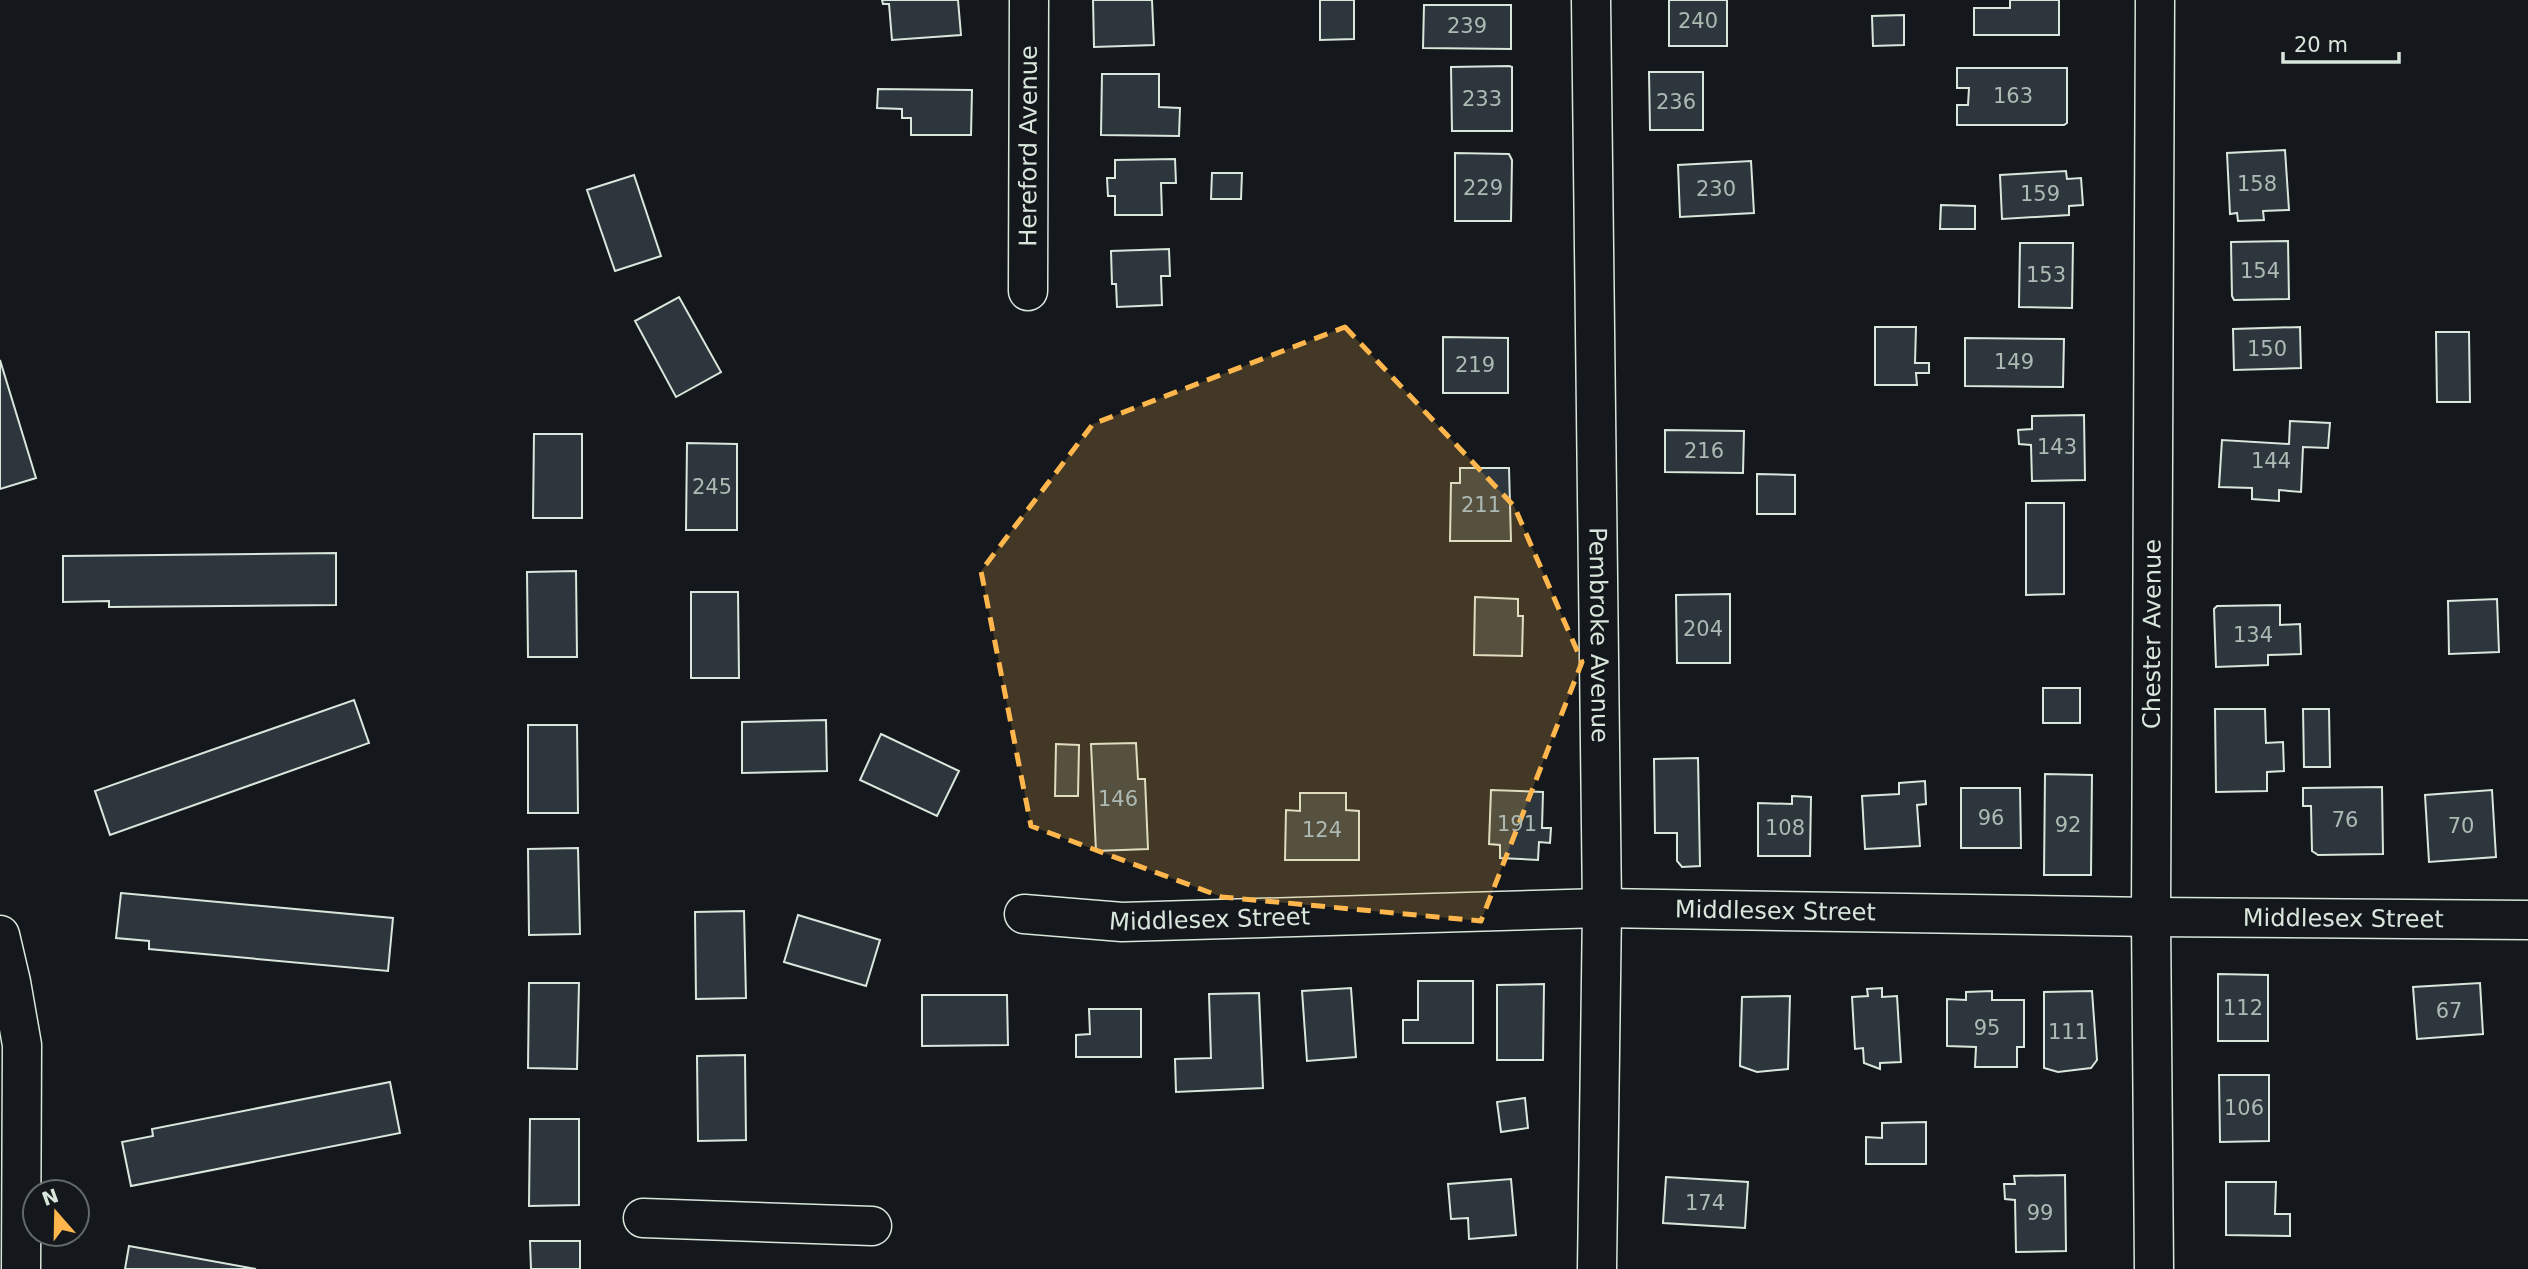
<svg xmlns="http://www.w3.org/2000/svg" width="2528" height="1269" viewBox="0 0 2528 1269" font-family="'DejaVu Sans',sans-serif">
	<rect width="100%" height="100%" fill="#14181c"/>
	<!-- building -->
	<path fill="#2c363c" stroke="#d8e6dc" stroke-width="2" d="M882 0H958L961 35 892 40 889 4H883Z
		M1093 0H1152L1154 45 1094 47Z
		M1320 0H1354V39L1320 40Z
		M1669 0H1727V46H1669Z
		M2010 0H2059V35H1974V8H2010Z
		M1424 5H1511V49L1423 48Z
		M1904 15V45L1873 46 1872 16Z
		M1509 66 1512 67V131H1452L1451 67Z
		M1957 68H2067V123L2064 125H1957V105H1968L1969 88H1957Z
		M1649 72H1703V130H1650Z
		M1102 74H1159V107L1180 108 1179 136 1101 135Z
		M878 89 972 90 971 135H911V118H902V109L877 108Z
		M2285 150 2289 210 2263 211 2264 220 2238 221 2237 213 2230 214 2227 153Z
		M1455 153 1509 154 1512 160 1511 221H1455Z
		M1175 159 1176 183H1161L1162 215H1115V196H1108L1107 178H1115V160Z
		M1751 161 1754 213 1680 217 1678 165Z
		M2066 171 2067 179 2081 178 2083 205 2069 206V215L2002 219 2000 175Z
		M1212 173H1242L1241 199H1211Z
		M634 175 661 256 615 271 587 190Z
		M1941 205 1975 206V229H1940Z
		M2288 241 2289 299 2234 300 2232 296 2231 242Z
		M2020 243H2073L2072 308 2019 307Z
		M1169 249 1170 276H1161L1162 305 1117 307 1116 284H1112L1111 251Z
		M679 297 721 372 676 397 635 321Z
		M1875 327H1916L1915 363H1929V373H1916L1917 385H1875Z
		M2300 327 2301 368 2234 370 2233 329Z
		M2436 332H2469L2470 402H2437Z
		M1443 337 1508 338V393H1443Z
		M1965 338 2064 339 2063 387 1965 386Z
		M0 360 36 478 0 489Z
		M2084 415 2085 480 2032 481 2031 445 2019 444 2018 430 2032 429V416Z
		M2290 421 2330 423 2328 448 2303 447 2301 492 2279 490V501L2252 499V488L2219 487 2222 440 2289 444Z
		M1665 430 1744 431 1743 473 1665 472Z
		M534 434H582V518H533Z
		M687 443 737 444V530H686Z
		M1460 468H1509L1511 541H1450L1451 483H1460Z
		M1757 474 1795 475V514H1757Z
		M2026 503H2064V594L2026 595Z
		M336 553V605L109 607V601L63 602V556Z
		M576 571 577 657H528L527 572Z
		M691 592H738L739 678H691Z
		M1730 594V663H1677L1676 595Z
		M1475 597 1518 599V616H1523L1522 656 1474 655Z
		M2497 599 2499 652 2449 654 2448 601Z
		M2280 605V625L2300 624 2301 654 2268 655V665L2216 667 2214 609 2217 606Z
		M2043 688H2080V723H2043Z
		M354 700 369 743 110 835 95 791Z
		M2215 709H2265L2266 743 2283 742 2284 771 2267 772V791L2216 792Z
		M2303 709H2329L2330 767H2304Z
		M826 720 827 771 742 773V722Z
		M528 725H577L578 813H528Z
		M881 734 959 771 937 816 860 780Z
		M1136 743 1138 779H1145L1148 849 1096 851 1091 744Z
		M1056 744 1079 745 1078 796H1055Z
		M1698 758 1700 866 1682 867 1677 861V833H1655L1654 759Z
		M2045 774 2092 775 2091 875H2044Z
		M1925 781 1926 804 1917 805 1920 846 1865 849 1862 796 1899 794V783Z
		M2382 787 2383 854 2318 855 2312 851 2311 806H2303V788Z
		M1961 788H2020L2021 848H1961Z
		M1491 790 1543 792 1542 828H1551L1550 843 1539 842 1538 860 1500 858V845L1489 844Z
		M2492 790 2496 857 2429 862 2425 795Z
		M1300 793H1346V810L1359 811V860H1285L1286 810 1300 811Z
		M1792 796 1811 797 1810 856H1758V803L1792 804Z
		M578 848 580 934 529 935 528 849Z
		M121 893 393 918 388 971 149 949V941L116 938Z
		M744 911 746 998 696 999 695 912Z
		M798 915 880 940 866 986 784 962Z
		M2218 974 2268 975V1041H2218Z
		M1418 981H1473V1043H1403V1020H1418Z
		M529 983H579L577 1069 528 1068Z
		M2480 983 2483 1034 2417 1039 2413 987Z
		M1544 984 1543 1060H1497V985Z
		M1351 988 1356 1057 1307 1061 1302 991Z
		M1882 988V997L1897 996 1901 1062 1880 1063V1069L1864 1063 1863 1048 1855 1049 1852 997 1868 996 1867 989Z
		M1992 991V1000H2024V1047H2017V1067H1975L1976 1047 1947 1046V999L1966 1000V992Z
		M2092 991 2097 1060 2091 1068 2058 1072 2044 1068V992Z
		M1259 993 1263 1088 1176 1092 1175 1059 1211 1058 1209 994Z
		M922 995H1007L1008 1045 922 1046Z
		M1790 996 1788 1069 1757 1072 1740 1066 1742 997Z
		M1089 1009H1141V1057H1076V1035L1090 1034Z
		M745 1055 746 1140 698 1141 697 1056Z
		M2219 1075H2269V1141L2220 1142Z
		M390 1082 400 1133 131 1186 122 1142 153 1136 152 1129Z
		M1525 1098 1528 1128 1501 1132 1497 1102Z
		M530 1119H579V1205L529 1206Z
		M1926 1122V1164H1866V1137L1882 1138V1123Z
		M2065 1175 2066 1251 2016 1252 2015 1200 2005 1199 2004 1184H2015L2014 1176Z
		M1666 1177 1748 1182 1745 1228 1663 1223Z
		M1511 1179 1516 1235 1469 1239 1468 1218 1451 1219 1448 1184Z
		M2226 1182H2276L2275 1214H2290V1236L2226 1235Z
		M530 1241H580V1269H531Z
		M129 1246 256 1269H125Z"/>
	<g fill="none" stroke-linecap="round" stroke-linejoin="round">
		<defs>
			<g id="minor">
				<path id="s1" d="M1591 0 1602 908 1597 1269"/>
				<path id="s2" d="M1028 291 1029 0"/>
				<path id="s3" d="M1024 914 1122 922 1602 908 2151 917 2528 920"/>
				<path d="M0 935 11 982 22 1045 21 1269"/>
				<path d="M643 1218 872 1226"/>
				<path id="s4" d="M2154 1269 2151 917 2155 0"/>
			</g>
		</defs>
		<!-- minor casing -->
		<use href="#minor" stroke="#d8e6dc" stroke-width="41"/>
		<!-- minor -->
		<use href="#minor" stroke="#14181c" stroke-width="38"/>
	</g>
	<!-- marked area -->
	<path fill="#ffb74d" fill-opacity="0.2" stroke="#ffb74d" stroke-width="5" stroke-dasharray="14 9" stroke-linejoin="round" d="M1345 327 1514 506 1582 662 1481 921 1222 897 1031 826 981 571 1093 424Z"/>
	<g text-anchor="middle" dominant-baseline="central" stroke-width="5" stroke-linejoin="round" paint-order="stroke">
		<!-- number labels -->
		<g font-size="21" fill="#adbab4">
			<text x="1698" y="21">240</text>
			<text x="1467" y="26">239</text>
			<text x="2013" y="96">163</text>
			<text x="1482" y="99">233</text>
			<text x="1676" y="102">236</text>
			<text x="2257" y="184">158</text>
			<text x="1483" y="188">229</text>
			<text x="1716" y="189">230</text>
			<text x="2040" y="194">159</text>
			<text x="2260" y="271">154</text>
			<text x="2046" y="275">153</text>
			<text x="2267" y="349">150</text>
			<text x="2014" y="362">149</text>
			<text x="1475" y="365">219</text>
			<text x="2057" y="447">143</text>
			<text x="1704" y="451">216</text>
			<text x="2271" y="461">144</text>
			<text x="712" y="487">245</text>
			<text x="1481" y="505">211</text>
			<text x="1703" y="629">204</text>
			<text x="2253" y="635">134</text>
			<text x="1118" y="799">146</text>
			<text x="1991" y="818">96</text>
			<text x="2345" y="820">76</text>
			<text x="1517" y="824">191</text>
			<text x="2068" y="825">92</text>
			<text x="2461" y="826">70</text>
			<text x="1785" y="828">108</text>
			<text x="1322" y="830">124</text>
			<text x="2243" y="1008">112</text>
			<text x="2449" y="1011">67</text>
			<text x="1987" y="1028">95</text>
			<text x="2068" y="1032">111</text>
			<text x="2244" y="1108">106</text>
			<text x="1705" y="1203">174</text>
			<text x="2040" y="1213">99</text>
		</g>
		<!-- street labels -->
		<g font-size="24" fill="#d8e6dc" stroke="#14181c">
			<text stroke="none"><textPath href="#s2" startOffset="145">Hereford Avenue</textPath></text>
			<text stroke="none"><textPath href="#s1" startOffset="635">Pembroke Avenue</textPath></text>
			<text stroke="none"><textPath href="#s4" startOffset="635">Chester Avenue</textPath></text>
			<text stroke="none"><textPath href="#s3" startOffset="752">Middlesex Street</textPath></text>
			<text stroke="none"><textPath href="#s3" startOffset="186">Middlesex Street</textPath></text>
			<text stroke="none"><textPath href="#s3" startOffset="1320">Middlesex Street</textPath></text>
		</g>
	</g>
	<!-- north arrow -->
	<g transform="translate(56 1213) rotate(340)"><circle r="33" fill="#14181c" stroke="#626a69" stroke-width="2"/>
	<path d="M0-5L12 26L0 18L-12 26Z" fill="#ffb74d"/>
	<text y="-10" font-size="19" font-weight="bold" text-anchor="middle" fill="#d8e6dc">N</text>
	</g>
	<!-- scale -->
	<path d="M2283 52v10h116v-10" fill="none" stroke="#d8e6dc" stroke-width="3.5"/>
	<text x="2294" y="52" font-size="21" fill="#d8e6dc" stroke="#14181c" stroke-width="5" paint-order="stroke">20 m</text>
</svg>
